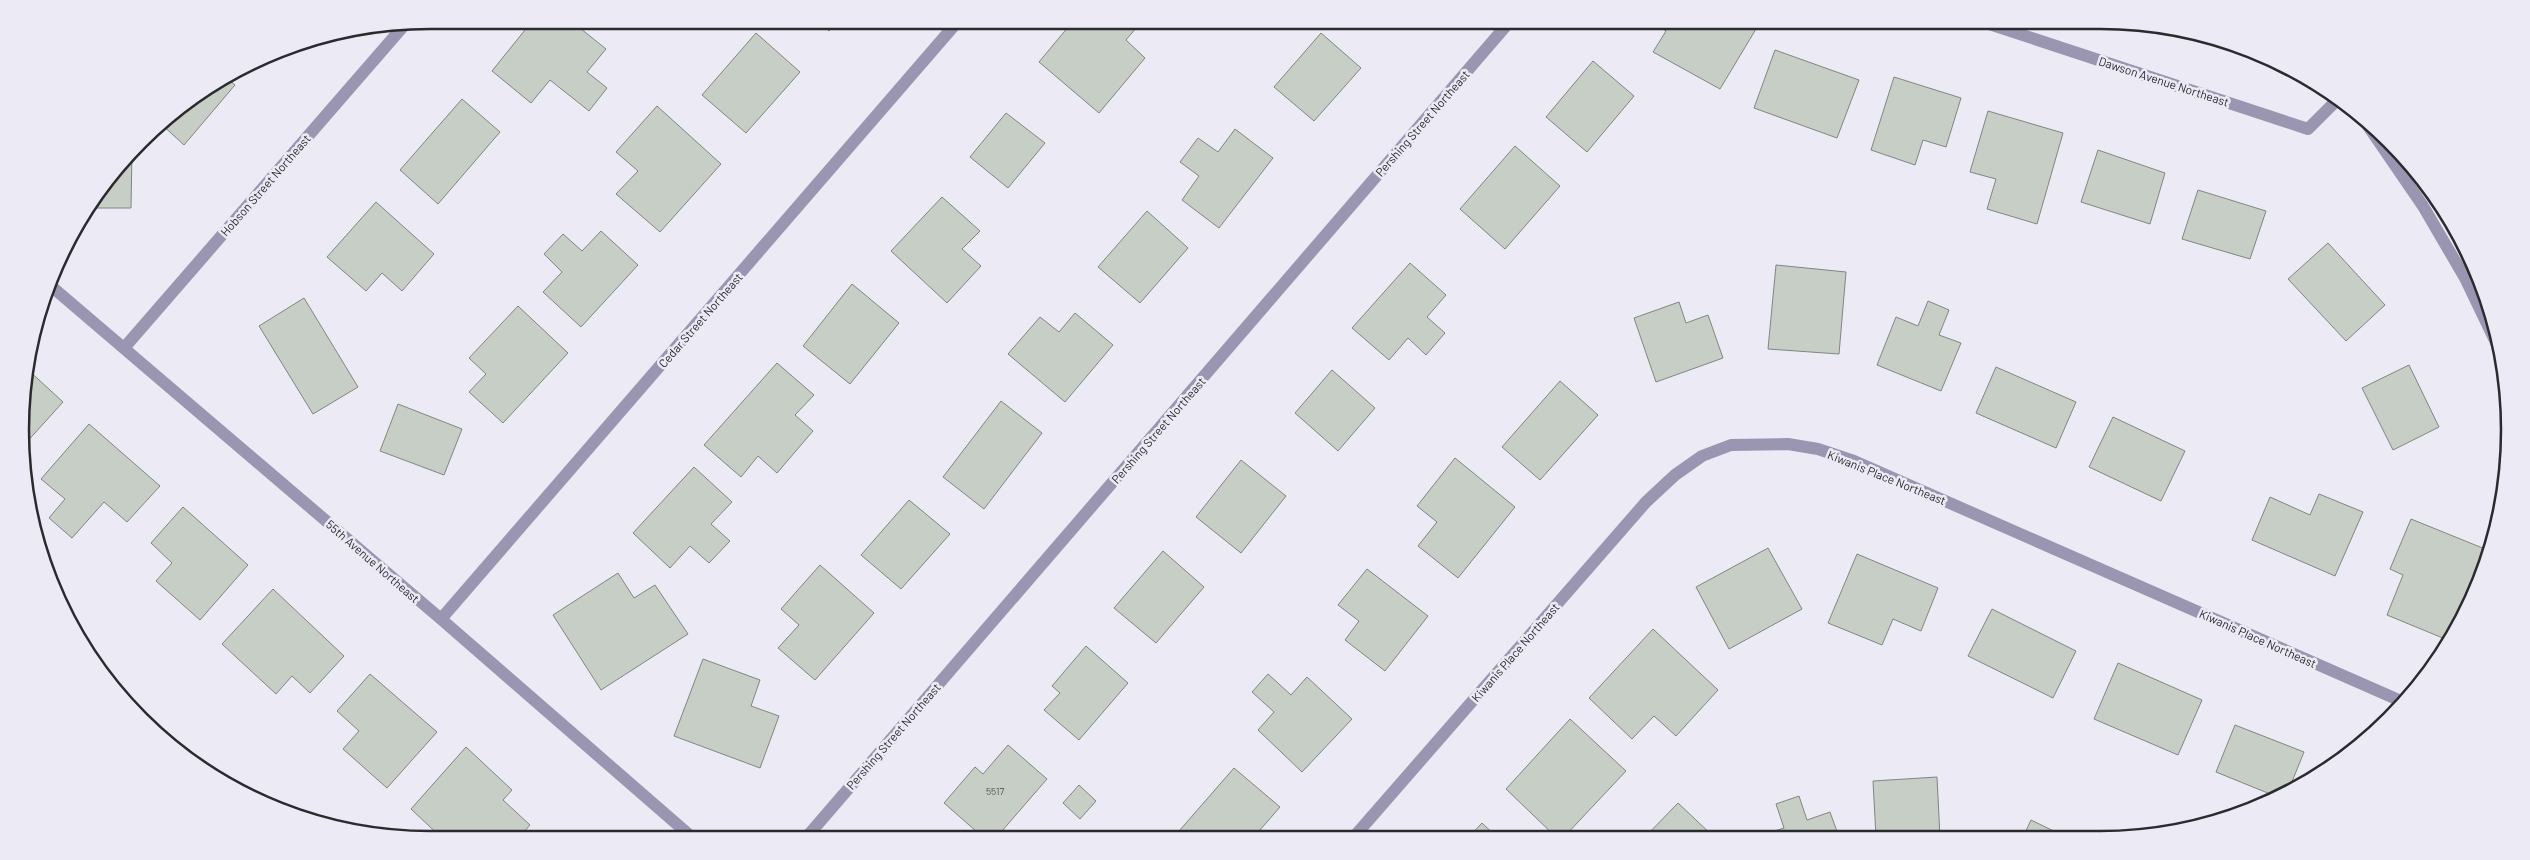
<svg xmlns="http://www.w3.org/2000/svg" width="2530" height="860" viewBox="0 0 2530 860" font-family="Barlow,sans-serif">
	<rect width="100%" height="100%" fill="#eceaf5"/>
	<!-- building -->
	<path fill="#c6cec6" stroke="#7f877f" d="M533 20H570L606 49 587 72 607 88 589 111 550 80 531 103 492 71Z
		M816 20H838L829 31Z
		M1074 20H1138L1141 22 1126 40 1145 58 1099 113 1039 62Z
		M1377 20H1396L1388 29Z
		M1647 20H1741L1756 29 1720 89 1653 52 1666 31Z
		M756 33 800 72 746 133 702 95Z
		M1321 33 1361 68 1314 121 1274 87Z
		M1775 50 1859 80 1837 138 1754 108Z
		M1593 61 1634 96 1587 152 1546 117Z
		M1894 77 1961 98 1946 147 1923 140 1915 165 1871 150Z
		M228 79 235 85 184 145 159 122Z
		M462 99 500 132 438 204 400 170Z
		M657 106 721 164 660 232 616 194 638 171 616 152Z
		M1988 111 2063 133 2037 224 1987 209 1996 179 1970 172Z
		M1006 113 1045 143 1008 188 970 157Z
		M1235 129 1273 158 1219 228 1182 200 1199 176 1180 162 1198 138 1218 152Z
		M1515 146 1560 186 1505 249 1460 209Z
		M2098 150 2165 173 2150 224 2081 202Z
		M132 152 131 208H88L105 180Z
		M2198 190 2266 211 2250 259 2182 239Z
		M942 197 980 231 962 249 981 266 947 303 891 251Z
		M376 202 434 254 402 291 382 273 366 291 327 257Z
		M1147 211 1188 248 1140 303 1098 267Z
		M601 231 638 265 581 327 543 292 562 272 544 254 563 234 582 251Z
		M2328 243 2385 305 2346 341 2288 279Z
		M1410 263 1446 295 1427 317 1445 333 1426 355 1408 338 1389 360 1352 328Z
		M1776 265 1846 272 1839 354 1768 349Z
		M852 284 899 323 850 384 803 346Z
		M304 298 358 387 313 414 259 326Z
		M1928 301 1949 310 1939 335 1961 343 1941 391 1877 365 1896 317 1918 326Z
		M1679 302 1686 323 1708 315 1723 358 1656 382 1634 318Z
		M518 306 568 353 503 423 469 392 486 374 469 358Z
		M1075 313 1113 345 1065 402 1008 354 1040 317 1059 332Z
		M777 363 814 395 795 415 813 431 777 473 758 456 741 477 704 445Z
		M2409 365 2439 427 2393 450 2362 388Z
		M1996 367 2076 402 2056 448 1976 413Z
		M26 368 63 402 25 444 21 440 23 377Z
		M1332 370 1375 408 1338 451 1295 413Z
		M1560 381 1598 415 1540 480 1502 447Z
		M1001 401 1042 433 984 509 943 477Z
		M398 404 462 429 444 475 380 451Z
		M2113 417 2185 451 2161 501 2089 467Z
		M89 424 160 486 127 522 104 502 72 538 49 518 65 499 41 479Z
		M1455 458 1515 507 1458 578 1418 546 1437 522 1417 506Z
		M1241 460 1286 496 1241 553 1196 517Z
		M694 467 732 502 711 524 730 541 709 563 690 546 670 568 633 533Z
		M2319 494 2363 512 2335 576 2252 540 2270 497 2310 515Z
		M909 500 950 534 901 589 861 555Z
		M183 507 248 565 200 620 156 581 172 563 151 543Z
		M2411 519 2490 551 2455 635 2450 641 2387 615 2403 575 2390 569Z
		M1768 548 1802 609 1729 649 1696 587Z
		M1163 551 1204 587 1156 643 1114 608Z
		M1857 554 1938 588 1921 631 1893 619 1882 645 1828 623Z
		M820 565 874 613 815 680 778 648 799 625 781 609Z
		M1367 569 1428 616 1385 671 1345 640 1359 621 1338 605Z
		M618 573 634 598 655 585 688 634 601 690 553 615Z
		M273 589 344 656 310 693 292 676 276 694 222 644Z
		M1992 609 2076 651 2053 698 1968 656Z
		M1653 629 1718 690 1676 736 1654 716 1632 739 1589 698Z
		M1086 646 1128 683 1079 740 1044 710 1060 693 1052 686Z
		M703 659 760 680 751 706 779 716 760 768 674 736Z
		M2118 663 2202 700 2178 755 2094 719Z
		M370 674 437 732 387 788 343 749 359 731 337 711Z
		M1268 674 1291 695 1307 677 1352 719 1302 772 1258 730 1274 712 1252 692Z
		M1570 719 1626 771 1563 838H1557L1506 789Z
		M2235 725 2304 752 2287 794 2280 798 2216 772Z
		M1008 745 1047 779 995 839H985L944 803 975 767 983 774Z
		M466 747 512 790 503 800 530 825 517 840H475L471 836 468 840H444L411 809Z
		M1234 768 1280 807 1253 838H1173Z
		M1937 777 1940 837H1876L1873 781Z
		M1079 785 1096 801 1080 819 1063 803Z
		M1799 796 1807 820 1830 812 1839 837H1762V835L1784 828 1776 804Z
		M1678 803 1714 837 1644 838Z
		M2031 820 2066 837H2023Z
		M1482 823 1498 838H1468Z
		M565 832 573 840H558Z"/>
	<g fill="none" stroke-linecap="round" stroke-linejoin="round">
		<!-- street -->
		<path stroke="#9a96b1" stroke-width="12" d="M1977 20 2308 129 2339 98
			M2362 117 2423 206 2465 278 2502 355
			M51 286 441 619 694 839
			M124 348 407 22
			M441 619 959 20
			M1353 838 1646 502 1675 475 1702 456 1731 445 1788 444 1818 449 1854 461 2401 701
			M805 839 1511 20"/>
	</g>
	<g text-anchor="middle" dominant-baseline="central" stroke-width="5" stroke-linejoin="round" paint-order="stroke">
		<!-- number labels -->
		<g font-size="10" fill="#525354">
			<text x="995" y="791">5517</text>
		</g>
		<!-- street labels -->
		<g font-size="12" fill="#2b2a2e" stroke="#eceaf5">
			<text transform="translate(2164 81) rotate(18)">Dawson Avenue Northeast</text>
			<text transform="translate(1422 123) rotate(-49)">Pershing Street Northeast</text>
			<text transform="translate(265 185) rotate(-49)">Hobson Street Northeast</text>
			<text transform="translate(700 320) rotate(-49)">Cedar Street Northeast</text>
			<text transform="translate(1158 430) rotate(-49)">Pershing Street Northeast</text>
			<text transform="translate(1887 477) rotate(22)">Kiwanis Place Northeast</text>
			<text transform="translate(373 561) rotate(41)">55th Avenue Northeast</text>
			<text transform="translate(2258 638) rotate(24)">Kiwanis Place Northeast</text>
			<text transform="translate(1515 652) rotate(-49)">Kiwanis Place Northeast</text>
			<text transform="translate(893 736) rotate(-49)">Pershing Street Northeast</text>
		</g>
	</g>
	<!-- crop -->
	<path d="M0 0H2530V860H0ZM430 29H2100A401 401 0 0 1 2501 430V430A401 401 0 0 1 2100 831H430A401 401 0 0 1 29 430V430A401 401 0 0 1 430 29Z" fill="#eceaf5" fill-rule="evenodd"/>
	<path fill="none" stroke="#2b2a2e" stroke-width="2.5" d="M430 29H2100A401 401 0 0 1 2501 430V430A401 401 0 0 1 2100 831H430A401 401 0 0 1 29 430V430A401 401 0 0 1 430 29Z"/>
</svg>
